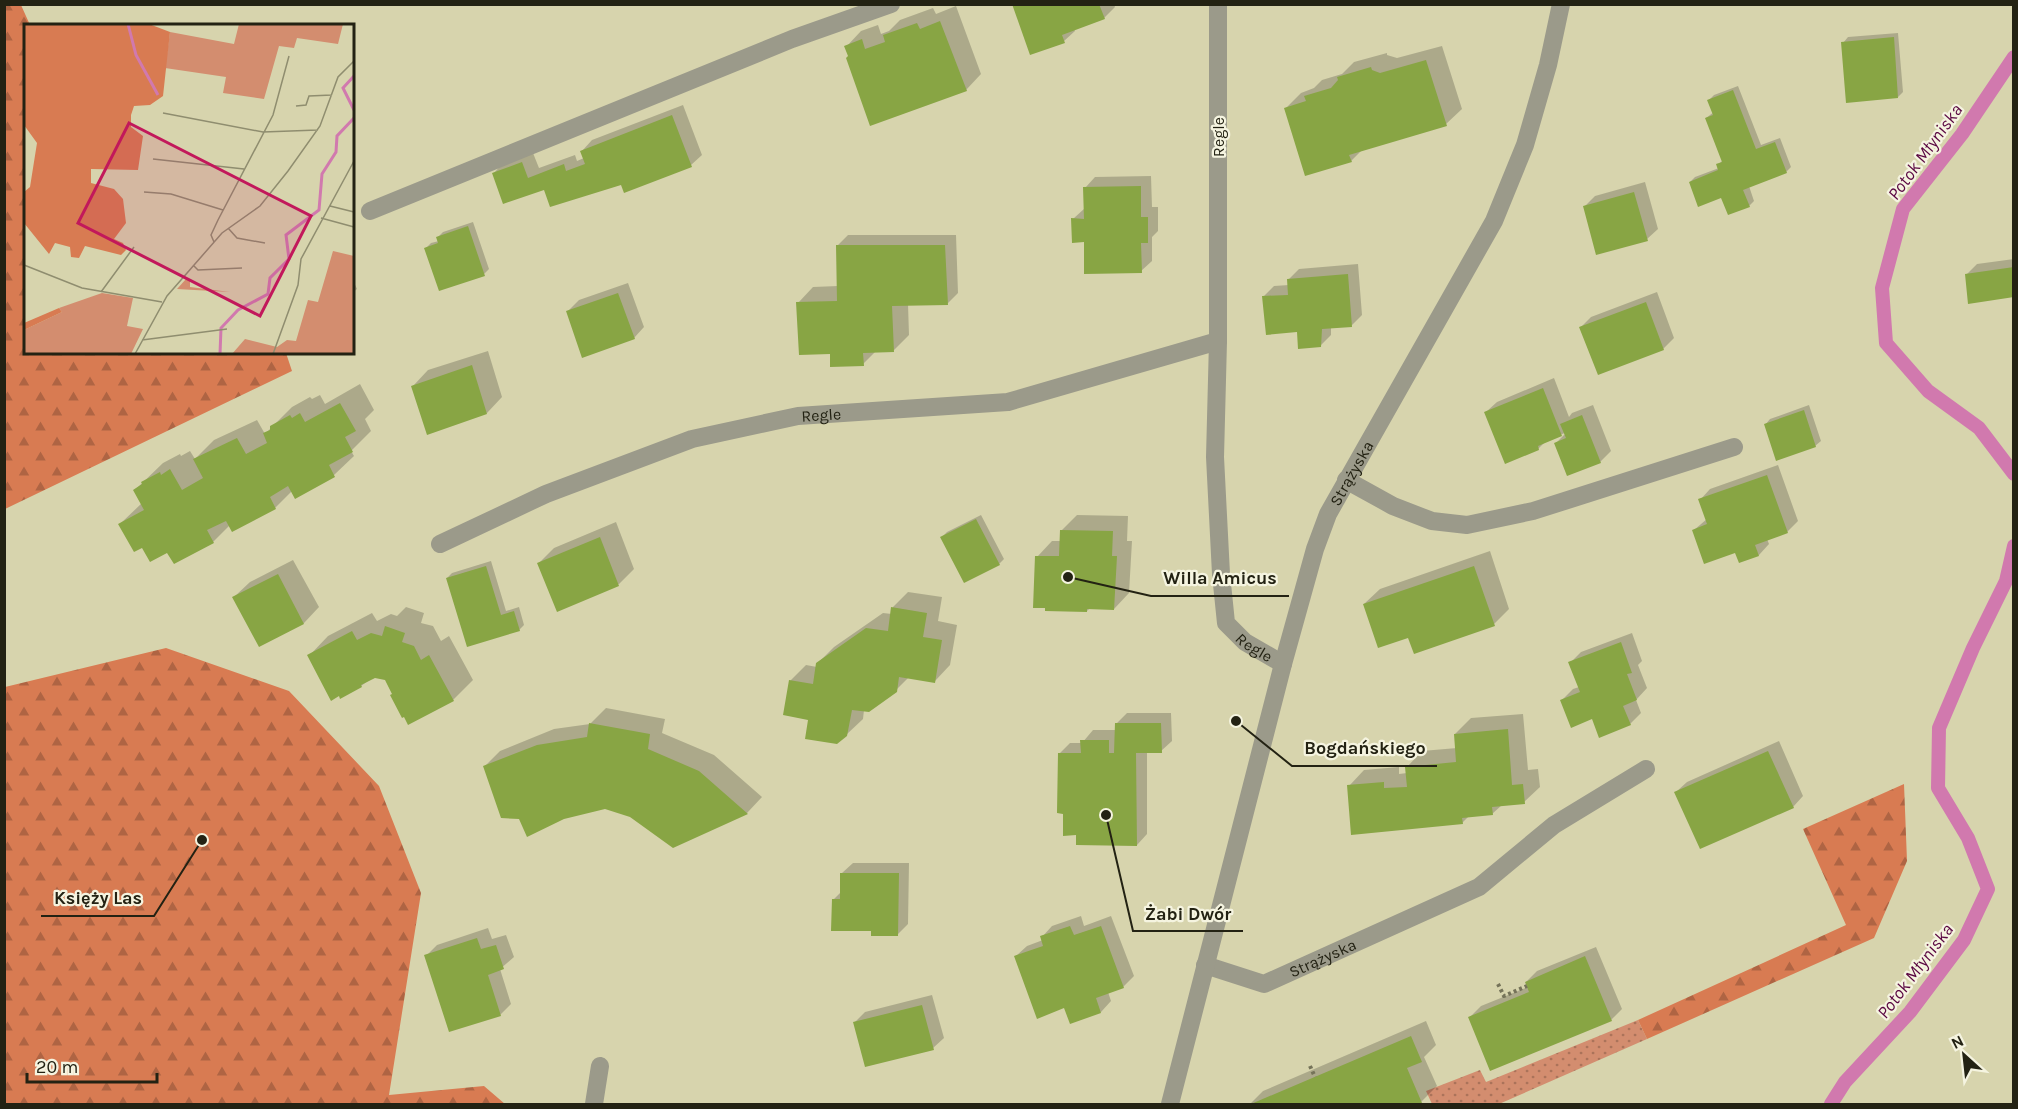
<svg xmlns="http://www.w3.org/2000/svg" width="2018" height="1109" viewBox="0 0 2018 1109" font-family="Karla,sans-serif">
	<defs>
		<pattern id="grass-dots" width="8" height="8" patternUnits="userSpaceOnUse" patternTransform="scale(1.5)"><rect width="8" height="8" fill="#d38d6f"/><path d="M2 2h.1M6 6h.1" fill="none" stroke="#ab735a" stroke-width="1.8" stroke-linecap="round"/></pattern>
		<pattern id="forest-firs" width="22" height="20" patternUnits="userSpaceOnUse" patternTransform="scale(1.5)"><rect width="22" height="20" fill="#d87b52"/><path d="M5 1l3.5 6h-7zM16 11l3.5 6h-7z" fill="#af6443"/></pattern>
	</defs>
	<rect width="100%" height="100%" fill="#d7d4ad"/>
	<!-- grass -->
	<path fill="url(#grass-dots)" d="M1638 1020 1647 1039 1499 1104H1432L1426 1091 1480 1070 1486 1082Z"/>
	<!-- forest -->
	<path fill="url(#forest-firs)" d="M4 5H21L30 25 26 26V352L286 353 292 371 5 509Z
		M166 648 289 691 379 786 421 893 389 1095 484 1086 505 1104H5V687Z
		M1904 784 1907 861 1874 938 1647 1039 1638 1020 1846 925 1803 829Z"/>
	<!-- shadow -->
	<path fill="#0003" d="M1014 4H1114L1115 7 1104 18 1074 29 1075 31 1064 41Z
		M956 6 981 74 966 90 849 56 846 47 861 31 878 25 881 34 889 31 900 20 933 8 936 14Z
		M1898 33 1903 92 1898 97 1843 43 1848 37Z
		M1442 46 1462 109 1446 124 1362 150 1351 161 1286 108 1301 93 1314 88 1322 80 1342 74 1354 62 1387 53V55L1397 58Z
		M1738 86 1761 145 1780 138 1791 167 1786 172 1749 186 1754 201 1749 206 1722 196 1690 182 1695 177 1719 168 1718 165 1723 160 1706 118 1714 112 1709 100 1714 95Z
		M683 105 702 155 691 165 622 183 545 188 494 173 504 162 533 153 539 168 575 155 577 161 584 158 582 151 592 140Z
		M1151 176 1152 207H1158V231L1152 237V261L1141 271 1086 241 1073 219 1085 208V188L1095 177Z
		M1645 182 1658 229 1647 239 1584 207 1595 196Z
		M473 222 489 269 484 274 426 248 431 243 439 241 438 237 443 232Z
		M848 235H956L958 293 948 303 908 304 909 335 894 350 876 351 863 364 831 352 798 303 813 287 838 286V245Z
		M2014 259V296L1966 275 1977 264Z
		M1358 264 1362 315 1351 326 1331 327V335L1320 346 1299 331 1263 297 1274 286 1289 285 1288 280 1299 269Z
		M352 278 357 289 352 293Z
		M628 283 644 327 634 338 568 311 579 300Z
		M1657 292 1674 338 1663 349 1581 327 1591 317Z
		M488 351 502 397 487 413 413 386 428 370Z
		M1554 378 1569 417 1572 413 1593 405 1611 451 1600 462 1556 443 1567 432 1546 441 1538 449 1486 412 1497 402Z
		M360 384 374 410 365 419 371 431 351 451 354 456 334 475 292 491 275 508 230 525 213 542 168 551 143 546 120 524 142 503 135 490 163 463 180 454 181 456 190 451 195 459 214 440 257 420 265 434 292 407 310 397 312 399 320 395 325 404Z
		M1809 405 1821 441 1815 446 1765 425 1770 419Z
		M1778 465 1798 521 1787 532 1767 539 1769 544 1759 555 1740 561 1736 551 1694 530 1707 519 1700 500 1710 489Z
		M981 515 1004 559 999 564 942 537 947 532Z
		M1077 515 1128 516 1127 541H1132L1129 593 1114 609 1090 608 1087 611 1037 557 1052 541H1061V531Z
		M616 522 634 569 619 584 558 610 538 564 554 548Z
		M1490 551 1509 609 1494 624 1409 636 1364 604 1380 589Z
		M293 560 319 607 304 623 260 645 234 597 250 582Z
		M491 561 506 611 519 607 524 625 519 630 447 578 452 573Z
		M908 592 942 597 938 621 957 625 950 665 935 681 909 677 896 690 864 710 863 719 846 735 809 719 790 681 806 665 817 667 818 663 834 647 883 613 892 614 893 607Z
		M406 607 424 613 421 623 433 626 441 641 449 636 473 680 453 700 393 694 386 679 375 676 361 686 309 656 328 636 372 613 377 621 391 614 397 616Z
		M1632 633 1642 661 1638 665 1647 688 1636 700 1641 713 1630 724 1593 717 1562 700 1573 689 1579 687 1570 663 1581 652Z
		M606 708 665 719 662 733 714 755 762 797 747 813 673 846 631 816 605 807 520 818 485 766 500 751 554 729 590 724Z
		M1127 713H1171L1172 741 1161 751H1147V834L1137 845 1078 834 1059 754 1070 743H1082L1093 730H1116V724Z
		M1523 714 1528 770 1538 769 1540 787 1524 802 1502 805 1492 814 1469 816 1462 823 1349 786 1364 770 1399 767V774L1407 773V767L1422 751 1457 748 1455 734 1471 718Z
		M1779 741 1803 796 1793 807 1676 792 1687 782Z
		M853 863H909L908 924 897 935 872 930 833 900 842 891V873Z
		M1081 916 1084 926 1111 916 1134 976 1123 987 1108 992 1111 1001 1101 1012 1065 1006 1016 956 1027 946 1043 940 1042 937 1052 926Z
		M488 928 492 939 506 935 514 957 500 969 511 1004 500 1015 426 956 437 945Z
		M1596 947 1622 1009 1611 1020 1470 1017 1481 1006 1528 987 1526 982 1537 971Z
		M932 995 944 1038 933 1048 855 1022 865 1012Z
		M1426 1021 1436 1045 1424 1057 1437 1086 1421 1102 1415 1104H1250L1263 1091Z"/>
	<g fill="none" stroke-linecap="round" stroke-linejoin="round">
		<!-- stream -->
		<path stroke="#d179ae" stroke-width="14" d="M2014 57 1962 134 1903 209 1882 288 1886 343 1928 391 1979 428 2014 474
			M1831 1104 1845 1082 1910 1012 1964 940 1988 889 1968 838 1938 788 1939 728 1973 648 2006 581 2014 546"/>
	</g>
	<!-- building -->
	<path fill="#88a544" d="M1012 4H1099L1105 19 1062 35 1065 43 1030 55Z
		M940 21 967 91 870 126 846 58 848 56 844 46 862 39 865 49 885 42 883 35 917 23 920 29Z
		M1894 37 1898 98 1846 103 1841 42Z
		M1426 60 1447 126 1349 155 1352 162 1305 176 1284 108 1306 101 1304 96 1331 88 1338 80 1337 77 1371 67 1372 70 1380 73Z
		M1733 90 1756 149 1775 142 1787 173 1743 190 1750 207 1728 215 1721 198 1698 207 1689 182 1718 170 1716 164 1722 162 1705 118 1713 115 1707 100Z
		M672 115 692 167 624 193 621 185 550 207 544 190 503 204 492 173 522 162 528 178 564 164 566 171 585 164 580 151Z
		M1141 186V217H1148V243H1141L1142 273 1084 274V242L1072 243 1071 218 1084 219 1083 187Z
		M1634 192 1648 241 1596 255 1583 206Z
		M468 226 485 276 439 291 424 248 438 243 436 237Z
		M836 245H945L948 305 892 306 894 352 863 353 864 366 830 367V354L799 355 796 302 837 301Z
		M2014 267V297L1968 304 1965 274Z
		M1348 274 1352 327 1322 329 1321 347 1298 349 1297 332 1266 335 1262 296 1288 295 1287 279Z
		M618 293 635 339 582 358 566 311Z
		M1646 302 1664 350 1598 375 1579 327Z
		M472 365 487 414 427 435 411 386Z
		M1543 388 1562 436 1538 446 1539 450 1505 464 1484 412Z
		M340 403 356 431 345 437 353 452 329 465 335 477 295 499 288 486 270 497 276 509 232 532 226 521 207 530 214 543 174 564 167 553 150 562 142 548 134 552 118 524 144 510 133 490 142 484 141 482 160 472 161 475 170 469 182 490 203 478 193 459 237 438 246 454 267 443 263 433 270 430V426L290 415 292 418 300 413 305 422Z
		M1804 410 1816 447 1776 461 1764 424Z
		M1582 415 1601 463 1567 476 1554 443 1566 438 1560 424Z
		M1767 475 1788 533 1755 545 1759 556 1739 563 1735 553 1704 564 1692 530 1707 524 1698 499Z
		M976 519 1000 565 964 583 940 537Z
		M1060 530 1113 531 1112 556H1117L1114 610 1087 609V612L1045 611V608H1033L1035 556H1059Z
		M600 537 619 586 557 612 537 563Z
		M486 566 501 615 514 611 520 631 467 647 446 578Z
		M1474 566 1495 626 1414 654 1408 638 1378 648 1363 604Z
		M278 574 304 624 259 647 232 597Z
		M891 607 927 613 923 637 942 640 935 683 899 677 897 692 869 712 852 710 847 736 837 744 805 739 808 720 783 715 789 680 813 684 816 663 866 628 888 631Z
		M385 626 405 633 402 642 414 646 421 660 429 655 454 701 408 725 404 717 402 718 390 695 392 694 385 680 375 678 361 685 362 687 340 699 339 696 331 701 307 655 352 631 357 640 371 633 382 636Z
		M1621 642 1632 673 1627 674 1637 700 1623 706 1631 725 1599 738 1592 719 1571 728 1560 700 1580 692 1568 662Z
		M589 723 650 734 648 749 699 771 748 814 673 848 630 817 605 809 564 819 527 837 519 819 501 818 483 766 537 745 587 737Z
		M1115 723H1161L1162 753H1136L1137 846 1076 845V835L1063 836V814L1057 813 1058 753H1081L1080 740H1109V753H1114Z
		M1508 729 1512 785 1523 784 1525 804 1492 807 1493 815 1462 818 1463 824 1351 835 1347 785 1384 782V788L1407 787 1405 767 1456 762 1454 734Z
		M1768 751 1794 808 1700 849 1674 792Z
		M840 873H899L898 936H871V931H831L832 899H840Z
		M1070 926 1074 935 1101 926 1124 988 1096 998 1101 1013 1070 1024 1064 1008 1037 1019 1014 956 1043 946 1040 936Z
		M477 938 481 949 496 945 504 969 488 975 501 1016 449 1032 424 955Z
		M1585 956 1612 1021 1490 1071 1468 1017 1529 992 1525 982Z
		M922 1005 934 1050 865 1067 853 1022Z
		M1411 1036 1422 1062 1407 1068 1422 1103 1419 1104H1251Z"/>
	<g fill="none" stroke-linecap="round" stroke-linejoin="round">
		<!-- path -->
		<path stroke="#757359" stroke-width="4" stroke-dasharray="3 3" stroke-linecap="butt" d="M1498 984 1504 996 1527 986
			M1310 1066 1315 1077"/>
		<!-- service -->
		<g stroke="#9b9a8a" stroke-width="18">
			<path d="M370 211 792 39 891 4"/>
			<path d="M1346 480 1393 506 1432 521 1467 525 1533 511 1734 447"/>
			<path id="s1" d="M440 544 546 494 692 439 798 416 1008 402 1218 341"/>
			<path id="s2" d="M1205 965 1264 984 1479 887 1554 825 1646 769"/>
			<path d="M594 1104 600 1066"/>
		</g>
		<!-- minor -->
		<g stroke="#9b9a8a" stroke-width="18">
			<path id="s3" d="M1218 4V341L1215 457 1221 574 1226 623 1245 642 1283 664"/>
			<path id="s4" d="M1170 1104 1283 664 1315 549 1328 514 1494 221 1525 145 1548 65 1561 4"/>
		</g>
	</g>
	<g text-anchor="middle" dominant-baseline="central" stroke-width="4.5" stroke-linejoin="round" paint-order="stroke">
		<!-- street labels -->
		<g font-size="16" fill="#232213" stroke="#f5f4e0">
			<text transform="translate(1218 137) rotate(-90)">Regle</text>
			<text stroke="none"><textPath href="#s1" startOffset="405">Regle</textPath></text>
			<text stroke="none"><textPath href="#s4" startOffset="658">Strążyska</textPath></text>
			<text stroke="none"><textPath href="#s3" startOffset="657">Regle</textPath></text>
			<text stroke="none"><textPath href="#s2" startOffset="126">Strążyska</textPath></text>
		</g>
		<!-- water labels -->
		<g font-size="18" font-style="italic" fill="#590641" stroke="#f5f4e0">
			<text transform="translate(1925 152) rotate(-54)">Potok Młyniska</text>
			<text transform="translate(1915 971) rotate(-53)">Potok Młyniska</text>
		</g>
	</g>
	<!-- overview -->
	<g transform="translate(24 24)">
		<rect width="330" height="330" fill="#d7d4ad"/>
		<path d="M215 0H319L314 20 273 14 270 24 255 22 240 75 199 69 202 53 141 44 146 8 210 20ZM309 227 330 232V330H208L221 315 253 323 263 316 272 317 284 276 294 278ZM162 255 166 256V263L206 268 153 265ZM78 269 109 274 103 302 119 305 107 330H0V306L38 288 35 284Z" fill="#d38d6f"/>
		<path d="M0 0H125L146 8 139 72 126 81 110 82 107 91V103L119 112 114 146 67 145V159L90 165 99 175 102 199 90 215 99 219 102 226 97 231 61 222 55 234 47 233 46 223 31 219 25 230 0 199V168L6 163 13 119 0 101ZM35 284 38 288 0 306V299Z" fill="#d87b52"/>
		<path fill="none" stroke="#d179ae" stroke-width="3" d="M104 0 112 31 134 71M330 52 319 64 330 86M196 330 197 304 214 286 244 270 246 254 265 235 262 211 295 186 298 150 312 128 313 112 330 94"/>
		<path fill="none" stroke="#8f8d6f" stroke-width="1.5" d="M272 82 282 81 285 72 308 71M139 89 239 108 294 106M129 135 220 145M120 168 147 170 199 186M306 182 330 188M297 194 330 203M204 204 213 214 241 219M190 218 187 211 194 196 249 91 265 32M0 241 58 264 138 278M169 241 174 246 218 244M77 268 110 223M118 316 203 305M111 330 143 272 198 209 236 182 264 147 296 102 314 53 330 37M249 330 274 261 277 235 330 137"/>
		<path fill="#c2185b" fill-opacity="0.15" stroke="#c2185b" stroke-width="3" d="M105 99 287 192 236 292 54 199Z"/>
		<rect width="330" height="330" fill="none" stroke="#232213" stroke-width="3"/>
	</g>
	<!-- callouts -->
	<path fill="none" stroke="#232213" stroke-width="2" d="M1068 577L1151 596H1289M1236 721L1292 766H1437M202 840L154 916H41M1106 815L1133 931H1243"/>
	<g fill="#232213" stroke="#f5f4e0" stroke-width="2">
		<circle cx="1068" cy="577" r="6"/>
		<circle cx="1236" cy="721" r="6"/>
		<circle cx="202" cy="840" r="6"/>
		<circle cx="1106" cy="815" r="6"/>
	</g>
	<g font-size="18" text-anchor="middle" font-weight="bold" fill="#232213" stroke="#f5f4e0" stroke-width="4.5" stroke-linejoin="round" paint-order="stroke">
		<text x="1220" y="584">Willa Amicus</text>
		<text x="1365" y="754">Bogdańskiego</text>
		<text x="98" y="904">Księży Las</text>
		<text x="1188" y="920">Żabi Dwór</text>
	</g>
	<!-- border -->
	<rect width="2018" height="1109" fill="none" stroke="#232213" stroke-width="12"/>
	<!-- north arrow -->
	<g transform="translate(1964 1055) rotate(333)" stroke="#f5f4e0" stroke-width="4.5" paint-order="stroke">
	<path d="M0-4.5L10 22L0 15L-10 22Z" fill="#232213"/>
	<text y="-9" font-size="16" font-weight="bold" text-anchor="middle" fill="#232213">N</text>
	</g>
	<!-- scale -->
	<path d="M27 1073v9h130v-9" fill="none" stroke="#232213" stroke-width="3"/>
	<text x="36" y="1073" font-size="18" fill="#232213" stroke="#f5f4e0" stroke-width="4.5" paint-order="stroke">20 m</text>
</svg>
